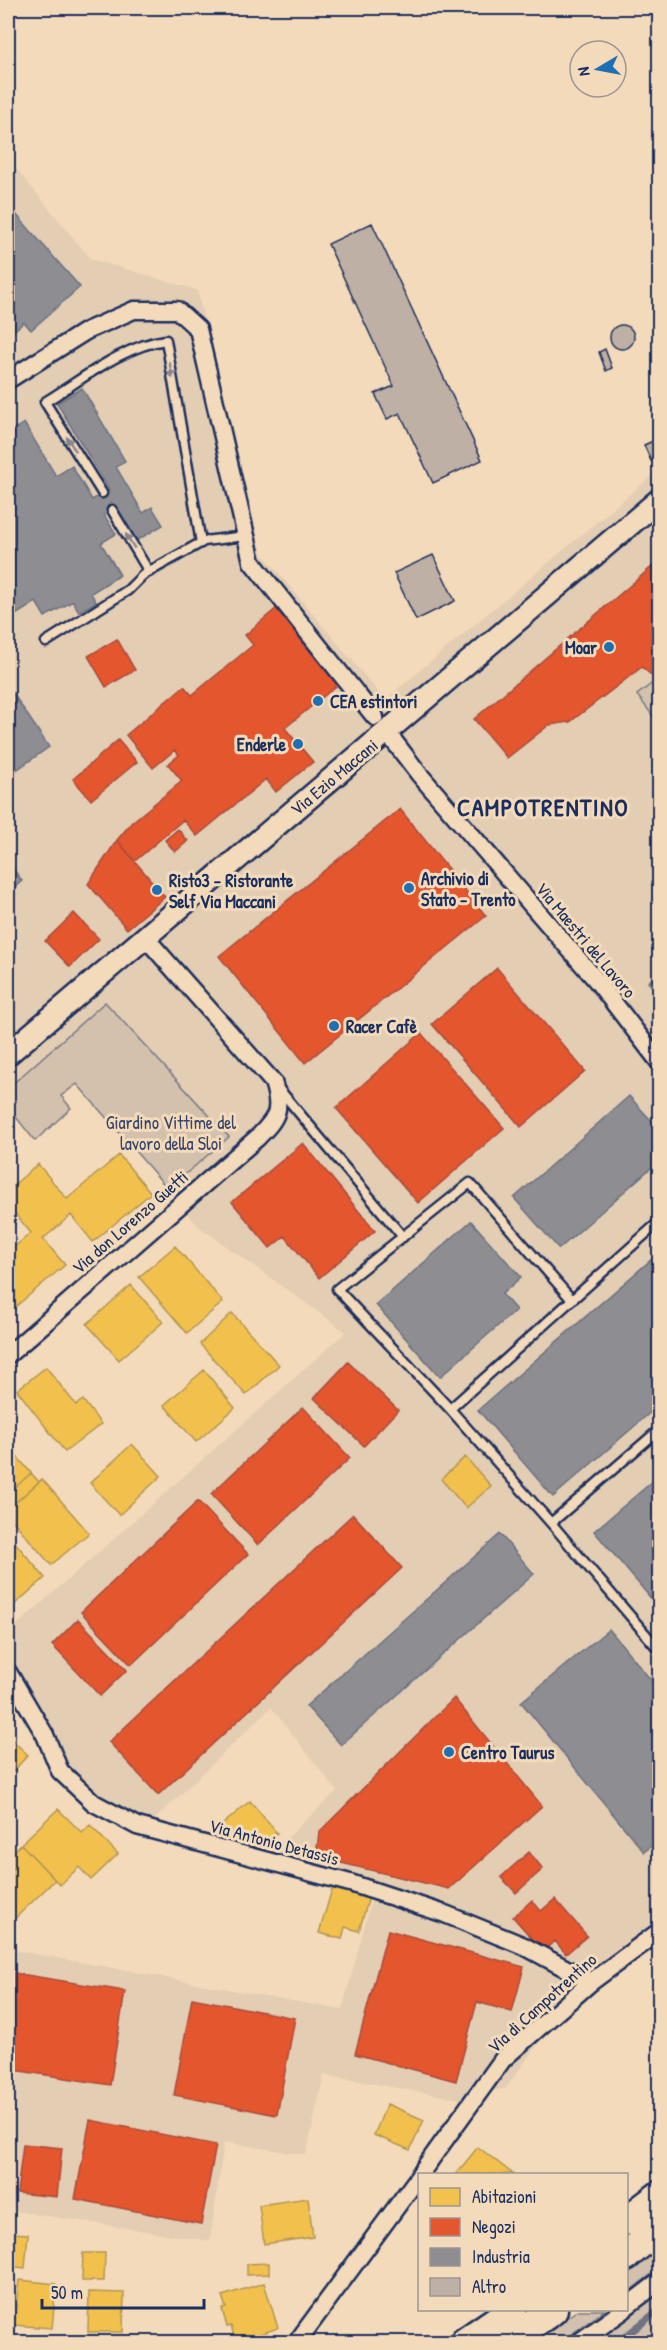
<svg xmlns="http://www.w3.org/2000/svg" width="667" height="2350" viewBox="0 0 667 2350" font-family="'Patrick Hand',sans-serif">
	<rect width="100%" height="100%" fill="#f3daba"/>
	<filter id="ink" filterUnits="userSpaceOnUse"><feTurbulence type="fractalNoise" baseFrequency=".0167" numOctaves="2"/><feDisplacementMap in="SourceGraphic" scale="12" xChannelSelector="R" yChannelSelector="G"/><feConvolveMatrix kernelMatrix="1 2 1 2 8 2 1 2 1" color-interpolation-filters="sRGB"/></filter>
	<g filter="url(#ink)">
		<!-- built -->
		<path fill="#e3cdb3" d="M8 159 91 259 197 290 262 553 385 700 660 469 659 1941 556 2019 506 2088 460 2099 324 2075 306 2155 224 2142 210 2241 9 2210 8 2224V1949L342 2010 376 1883 269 1855 337 1791 271 1707 151 1823 98 1798 61 1758 8 1654V1633L346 1332 198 1226 168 1189 228 1137 105 1002 8 1088Z"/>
		<!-- green -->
		<path fill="#d3c1ad" stroke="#777886" stroke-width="1.5" d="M659 678V724L637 695Z
			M105 1002 229 1137 168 1189 77 1084 61 1096 71 1108 35 1141 8 1107V1088Z
			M659 2246V2268L627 2293 626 2272Z
			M659 2292V2342H593Z
			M578 2310H605L560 2342H531Z"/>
		<!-- homes -->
		<path fill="#f2c14e" stroke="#b29553" stroke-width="1.5" d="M119 1155 151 1193 93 1242 71 1215 43 1239 65 1265 8 1313V1252L31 1233 8 1205V1190L38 1164 67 1199Z
			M175 1246 223 1302 187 1333 139 1277Z
			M131 1285 163 1322 119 1360 87 1324Z
			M232 1313 279 1365 246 1395 200 1344Z
			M46 1367 76 1405 83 1400 101 1424 65 1452 17 1390Z
			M204 1370 235 1408 196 1442 164 1405Z
			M132 1444 161 1476 119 1515 90 1483Z
			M8 1446 31 1473 8 1494Z
			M465 1457 491 1486 466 1508 441 1479Z
			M31 1473 39 1482 15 1503 8 1494Z
			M42 1479 89 1533 51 1565 8 1515V1509Z
			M13 1540 45 1578 8 1610V1545Z
			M8 1736 28 1755 8 1777Z
			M250 1801 277 1833 250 1853 242 1849 222 1825Z
			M58 1809 82 1833 90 1825 118 1854 91 1880 79 1867 60 1885 21 1844Z
			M21 1844 55 1880 8 1925V1873L13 1868 8 1862V1857Z
			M333 1886 369 1897 359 1931 345 1927 342 1939 319 1933Z
			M387 2104 424 2120 410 2150 374 2135Z
			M478 2147 513 2174H456Z
			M308 2198 313 2237 264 2244 259 2205Z
			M11 2233 28 2234 25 2268 8 2266Z
			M83 2253H105L104 2281H82Z
			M269 2263V2274L247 2275V2264Z
			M19 2280 56 2284 52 2328 14 2325Z
			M264 2283 278 2328 236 2342 231 2326 227 2327 222 2309 226 2308 222 2296Z
			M89 2292 124 2293 123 2332H88Z"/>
		<!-- shops -->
		<path fill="#e4572e" stroke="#a84b3c" stroke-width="1.5" d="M660 560V671L653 677 642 667 570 722 549 725 507 758 474 719Z
			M278 607 340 683 285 728 313 762 276 792 266 779 197 836 183 820 135 861 117 840 132 822 182 781 168 764 179 755 175 750 153 768 126 735 184 686 192 695 253 645 245 635Z
			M117 639 135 670 106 687 88 656Z
			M118 740 137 762 91 800 73 779Z
			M400 809 486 916 305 1063 219 956Z
			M178 829 188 841 175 852 165 840Z
			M117 840 165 897 127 929 88 884Z
			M74 913 99 939 70 967 45 941Z
			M497 968 585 1071 521 1127 432 1024Z
			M421 1033 504 1128 418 1203 336 1108Z
			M303 1143 375 1231 319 1278 285 1236 270 1248 232 1202Z
			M348 1362 398 1410 364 1446 314 1398Z
			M303 1407 350 1458 258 1545 211 1494Z
			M198 1501 248 1554 131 1665 81 1612Z
			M353 1514 402 1568 158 1795 109 1742Z
			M78 1619 127 1670 100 1696 52 1645Z
			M454 1698 542 1806 449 1889 316 1857 319 1832Z
			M529 1852 543 1869 516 1893 501 1877Z
			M555 1899 587 1936 566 1954 555 1941 543 1951 513 1917 532 1900 541 1911Z
			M388 1930 524 1967 512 2012 477 2002 456 2081 355 2054Z
			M8 1972 125 1991 110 2085 8 2069Z
			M192 1998 295 2018 277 2115 174 2095Z
			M90 2120 216 2145 201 2224 75 2199Z
			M23 2144 62 2148 57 2197 17 2193Z"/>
		<!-- industry -->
		<path fill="#8d8d92" stroke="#6b7182" stroke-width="1.5" d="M8 205 80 287 31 330 24 322 8 336Z
			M82 388 125 461 116 467 143 513 152 507 163 525 136 541 117 507 104 515 116 534 101 543 120 575 91 593 96 602 79 612 73 601 45 617 36 602 8 620V433L24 423 56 476 72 466 92 500 109 490 57 403Z
			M8 686 49 747 8 776Z
			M8 862 22 881 8 893Z
			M660 972V995L648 982Z
			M629 1096 660 1130V1160L559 1249 514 1198Z
			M471 1221 521 1277 502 1294 516 1310 440 1377 376 1305Z
			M660 1252V1404L553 1497 478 1410Z
			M660 1475V1609L594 1531Z
			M500 1534 534 1574 341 1745 306 1706Z
			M609 1629 660 1691V1839L644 1852 521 1702Z"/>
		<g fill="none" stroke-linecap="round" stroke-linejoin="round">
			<!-- stream -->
			<path stroke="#707382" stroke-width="7" d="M618 2342 660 2309"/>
		</g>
		<!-- building -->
		<path fill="#beb0a4" stroke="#1b2f5e" stroke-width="1.5" d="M372 223 482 460 433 483 400 413 387 419 375 394 394 386 328 244Z
			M610 337a12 12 0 1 1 24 0a12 12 0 1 1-24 0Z
			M605 349 612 368 606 371 599 352Z
			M660 438V458L651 461 644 445Z
			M433 555 455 601 416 620 394 573Z"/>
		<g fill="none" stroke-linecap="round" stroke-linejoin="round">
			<defs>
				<path id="service" d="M102 493 45 402C80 381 124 345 166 340L201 543
					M112 510 149 572
					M46 642 128 590 143 575 204 541 246 536
					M279 1089 403 1237
					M572 1300 470 1183 337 1289 450 1409 551 1523 660 1651
					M450 1409 660 1221
					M551 1523 660 1429"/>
				<path id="minor" d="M8 380 86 331 134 310H177L198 329 252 562 375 717
					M387 732 419 774 597 981 660 1063
					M8 1355 257 1138C278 1117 282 1110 273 1082L145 937
					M8 1672 45 1735 60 1771 94 1803 137 1826 350 1883 445 1914 524 1946 591 1982
					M420 2174 503 2059 591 1982 660 1931
					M626 2307 660 2281
					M297 2342 420 2175
					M579 2342 624 2310"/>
				<path id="tertiary" d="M8 1054 660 499"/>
				<path id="trunk" d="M626 2221 660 2195
					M626 2256 660 2227
					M465 2342 512 2310
					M506 2342 553 2310"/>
			</defs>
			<!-- service casing -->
			<use href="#service" stroke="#1b2f5e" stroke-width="13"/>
			<!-- minor casing -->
			<use href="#minor" stroke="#1b2f5e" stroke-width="21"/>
			<!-- tertiary casing -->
			<use href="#tertiary" stroke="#1b2f5e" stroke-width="26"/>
			<!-- trunk casing -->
			<use href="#trunk" stroke="#1b2f5e" stroke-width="33"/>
			<!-- service -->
			<use href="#service" stroke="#f3daba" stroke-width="8"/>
			<!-- minor -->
			<use href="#minor" stroke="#f3daba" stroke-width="16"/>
			<!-- tertiary -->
			<use href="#tertiary" stroke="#f3daba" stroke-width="21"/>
			<!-- trunk -->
			<use href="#trunk" stroke="#f3daba" stroke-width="28"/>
		</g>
		<!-- one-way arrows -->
		<defs><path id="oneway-solid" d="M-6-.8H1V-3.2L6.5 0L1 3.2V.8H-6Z" transform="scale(1.5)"/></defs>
		<g fill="#87848c">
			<use href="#oneway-solid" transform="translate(171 370) rotate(80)"/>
			<use href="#oneway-solid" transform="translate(71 444) rotate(-122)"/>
			<use href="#oneway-solid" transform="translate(130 541) rotate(-121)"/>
		</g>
	</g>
	<!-- markers -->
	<g fill="#1f6fb2" stroke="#f3daba" stroke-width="2">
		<circle cx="609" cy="647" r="6"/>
		<circle cx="318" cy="701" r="6"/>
		<circle cx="298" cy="744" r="6"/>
		<circle cx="409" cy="888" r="6"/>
		<circle cx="157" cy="890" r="6"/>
		<circle cx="334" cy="1026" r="6"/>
		<circle cx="449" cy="1752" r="6"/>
	</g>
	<g text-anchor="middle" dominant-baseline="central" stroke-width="6" stroke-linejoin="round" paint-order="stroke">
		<!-- poi labels -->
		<g font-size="18" font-weight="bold" fill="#1b2f5e" stroke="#f3daba" text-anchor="start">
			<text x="597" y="647" text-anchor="end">Moar</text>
			<text x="330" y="701">CEA estintori</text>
			<text x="286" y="744" text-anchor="end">Enderle</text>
			<text x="421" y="878">Archivio di<tspan x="421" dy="21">Stato - Trento</tspan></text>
			<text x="169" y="880">Risto3 - Ristorante<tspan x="169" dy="21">Self Via Maccani</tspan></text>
			<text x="346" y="1026">Racer Cafè</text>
			<text x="461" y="1752">Centro Taurus</text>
		</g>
		<!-- street labels -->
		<g font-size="18" fill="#1b2f5e" stroke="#f3daba">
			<text transform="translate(334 777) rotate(-40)">Via Ezio Maccani</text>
			<text transform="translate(586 940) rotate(50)">Via Maestri del Lavoro</text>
			<text transform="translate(130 1222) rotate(-41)">Via don Lorenzo Guetti</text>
			<text transform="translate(274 1842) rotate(15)">Via Antonio Detassis</text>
			<text transform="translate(542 2003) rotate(-42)">Via di Campotrentino</text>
		</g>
		<!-- park labels -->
		<g font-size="18" fill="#37456a" stroke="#f3daba">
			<text x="171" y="1122">Giardino Vittime del<tspan x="171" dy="21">lavoro della Sloi</tspan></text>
		</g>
		<!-- district labels -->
		<g font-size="24" font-weight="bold" letter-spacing="1.5" fill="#1b2f5e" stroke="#f3daba">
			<text x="543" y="807">CAMPOTRENTINO</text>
		</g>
	</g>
	<!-- margin -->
	<rect width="667" height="2350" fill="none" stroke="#f3daba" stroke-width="30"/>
	<rect x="15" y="15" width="637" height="2320" fill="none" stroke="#1b2f5e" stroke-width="2" filter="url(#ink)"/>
	<!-- legend -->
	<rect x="418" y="2173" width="210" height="138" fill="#f3daba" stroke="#9d9695" stroke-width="1.5"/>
	<rect x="430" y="2188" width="30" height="18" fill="#f2c14e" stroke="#9d9695" stroke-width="1.5"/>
	<text x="472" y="2203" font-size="18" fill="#1b2f5e">Abitazioni</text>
	<rect x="430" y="2218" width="30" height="18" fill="#e4572e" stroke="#9d9695" stroke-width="1.5"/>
	<text x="472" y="2233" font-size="18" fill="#1b2f5e">Negozi</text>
	<rect x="430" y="2248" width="30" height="18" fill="#8d8d92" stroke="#9d9695" stroke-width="1.5"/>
	<text x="472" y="2263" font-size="18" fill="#1b2f5e">Industria</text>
	<rect x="430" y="2278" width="30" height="18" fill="#beb0a4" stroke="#9d9695" stroke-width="1.5"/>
	<text x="472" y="2293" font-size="18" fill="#1b2f5e">Altro</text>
	<!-- north arrow -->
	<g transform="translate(598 69) rotate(260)"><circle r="28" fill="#f3daba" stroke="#9d9695" stroke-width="1.5"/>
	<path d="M0-4.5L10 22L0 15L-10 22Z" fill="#1f6fb2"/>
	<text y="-9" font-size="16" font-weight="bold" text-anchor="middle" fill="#1b2f5e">N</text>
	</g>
	<!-- scale -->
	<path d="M42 2299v9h162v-9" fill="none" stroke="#1b2f5e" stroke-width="3"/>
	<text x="51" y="2299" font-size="18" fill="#1b2f5e" stroke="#f3daba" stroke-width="4.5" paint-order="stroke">50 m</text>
</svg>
